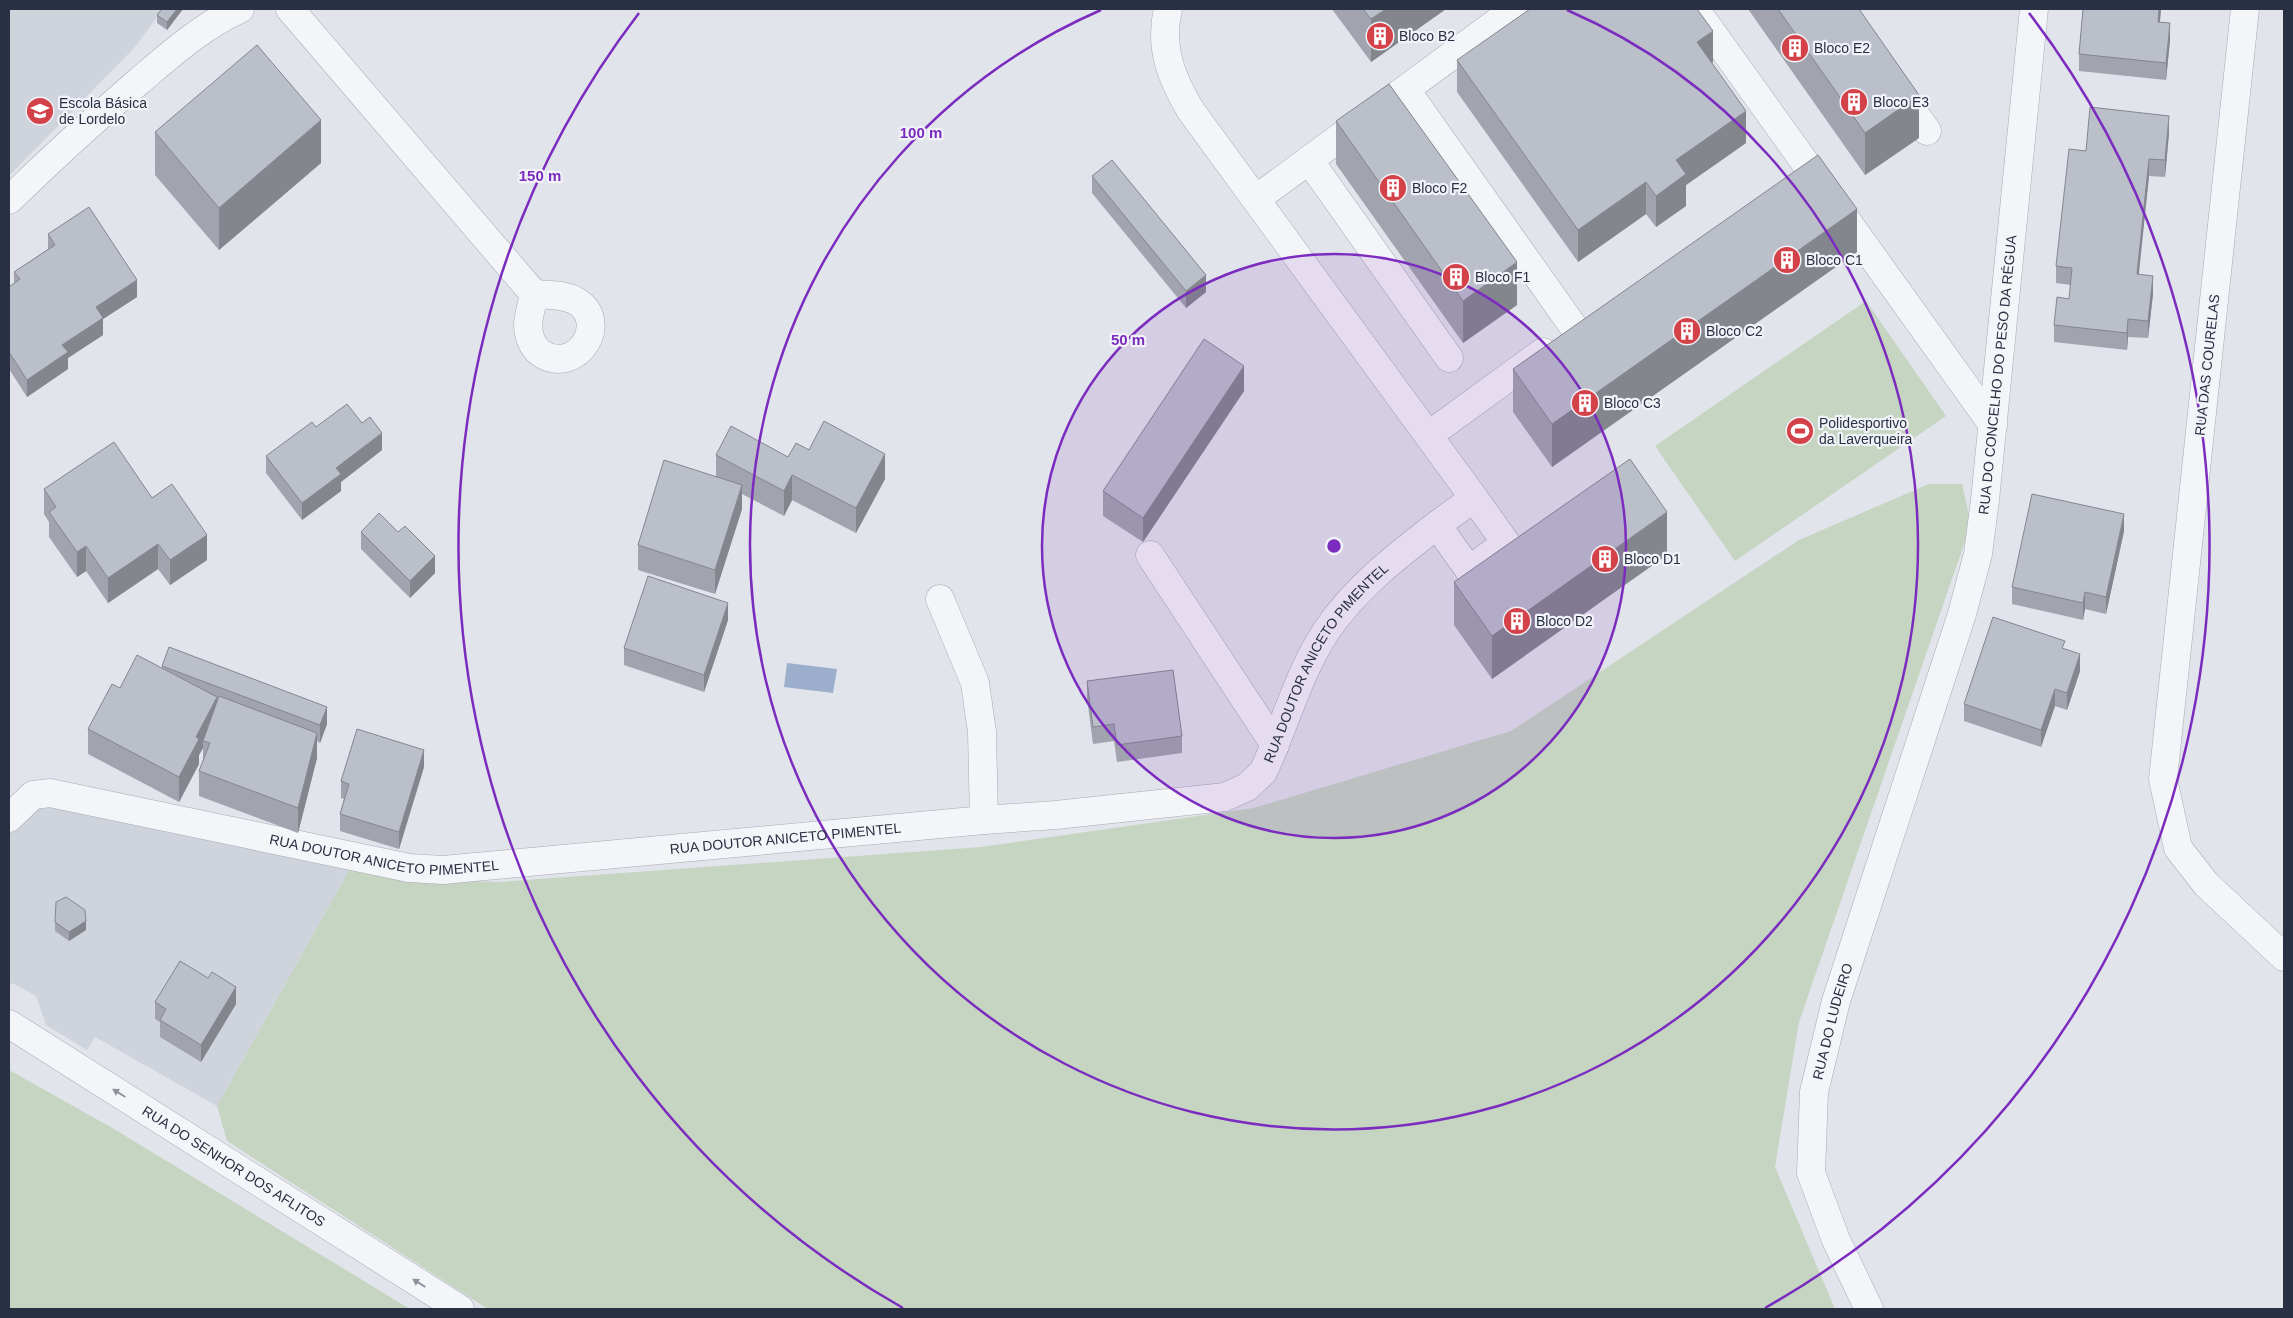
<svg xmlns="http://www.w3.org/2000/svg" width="2293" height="1318" viewBox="0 0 2293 1318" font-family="Arial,sans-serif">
	<rect width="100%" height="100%" fill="#e1e4ea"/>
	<!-- built -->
	<path fill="#cfd3dc" d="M9 9H163L135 47 9 176Z
		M39 799 352 865 217 1106 95 1037 87 1050 46 1025 36 996 12 983 9 985V832Z"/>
	<!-- green -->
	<path fill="#c5d5c2" d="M1866 301 1946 416 1735 561 1655 446Z
		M1929 484H1962L1971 524 1799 1022 1775 1167 1835 1309H488L227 1141 217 1106 352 865 428 880 499 882 981 847 1254 808 1511 731 1799 540Z
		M9 1070 114 1129 410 1309H9Z"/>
	<!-- water -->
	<path fill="#9baecc" d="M787 663 837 669 833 693 784 687Z"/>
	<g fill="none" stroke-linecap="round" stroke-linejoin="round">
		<defs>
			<g id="minor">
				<path d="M290 9 534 294"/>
				<path d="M1168 9C1159 47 1171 78 1191 111L1474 498"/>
				<path d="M1695 9 1993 425"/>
				<path d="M2245 9 2163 779 2178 848 2206 884 2284 957"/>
				<path d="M1406 90 1575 329"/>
				<path d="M1898 90 1927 131"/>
				<path d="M1309 160 1449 358"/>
				<path d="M1256 199 1515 9"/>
				<path d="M9 200C51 159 94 120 138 82 170 55 202 26 240 9"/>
				<path d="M534 294C547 295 564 294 576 301 611 322 577 375 542 354 532 348 528 335 528 324 529 314 532 304 534 294Z"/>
				<path d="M1429 435 1543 352"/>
				<path d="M1474 498 1506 543 1469 570 1437 525Z"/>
				<path d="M1150 555 1275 745"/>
				<path d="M940 599 975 683 982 732 984 820"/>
				<path id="s1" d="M9 818 33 795 50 793 409 868 443 870 984 820 1056 815 1225 797 1247 787 1263 772C1285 726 1298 673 1327 630 1356 587 1397 556 1437 525"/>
				<path id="s2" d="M9 1024 460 1309"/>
				<path id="s3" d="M1869 1309 1836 1240 1811 1173 1814 1092 1836 1001 1962 614 1978 554 1985 500 2034 9"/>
			</g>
		</defs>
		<!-- minor casing -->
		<use href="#minor" stroke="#a6aab5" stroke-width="29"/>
		<!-- minor -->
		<use href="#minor" stroke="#f4f5f8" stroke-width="28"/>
	</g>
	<!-- wall -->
	<path fill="#a1a4ae" d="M183 9 167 30 157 23V15Z
		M1332 9H1446L1371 62Z
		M1748 9H1859L1919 138 1865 175Z
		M2083 9H2161L2160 22 2170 40 2166 80 2079 71V54Z
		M1457 60 1713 62 1712 63 1746 143 1686 185V206L1656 227 1646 214 1578 262 1457 92Z
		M1336 121 1517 305 1463 343 1336 164Z
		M155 132 321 163 219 250 155 175Z
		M2169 133 2165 177 2149 176 2138 275 2153 294 2148 338 2128 337 2127 350 2054 342V325L2069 299 2071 285 2056 283V266L2086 151Z
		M1092 176 1206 292 1186 308 1092 193Z
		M48 234 137 297 103 319V335L68 358V369L27 397 9 369V287L14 283V272L48 249Z
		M1857 252 1552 467 1513 412V369Z
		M1244 391 1143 542 1103 516V491Z
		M316 427 382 450 341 482V491L302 520 266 473V456Z
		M809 450 885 479 856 533 792 500 784 516 742 494V509L715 594 638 570V545L716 476V455L788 457Z
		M44 489 152 498 207 560 170 585 158 569 108 603 86 571 77 577 49 537V522L44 514Z
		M2124 531 2106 614 2085 609 2083 620 2012 604V587Z
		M361 532 435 573 410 598 361 549Z
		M1667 555 1492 679 1454 625V582Z
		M728 620 704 692 624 665V648Z
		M2065 649 2080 671 2067 710 2055 706 2041 747 1964 721V704Z
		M162 666 327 724 320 743 317 741V758L298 833 199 796V771L203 760V748L199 755V764L179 802 88 754V729L162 668Z
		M1087 681 1182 736V753L1117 762 1114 741 1093 744 1087 698Z
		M424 767 399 849 340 831V814L344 799 341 798V781Z
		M55 922 86 930 69 941 55 931Z
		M155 1002 236 1004 201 1062 160 1037V1022L155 1019Z"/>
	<!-- shaded-wall -->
	<path fill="#83868d" d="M177 9H183L167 30V22Z
		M1386 9H1446L1371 62V19Z
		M2159 9H2161L2158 39V22Z
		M2170 23V40L2166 80V63Z
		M1713 31V62L1697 74V42Z
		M1919 95V138L1865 175V133Z
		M1746 111V143L1686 185V206L1656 227V196L1676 160Z
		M2169 116V133L2165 177V160Z
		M321 120V163L219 250V208Z
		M2149 159V176L2137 292V274Z
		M1646 182V214L1578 262V230Z
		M1857 209V252L1552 467V424Z
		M1517 262V305L1463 343V301Z
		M1206 275V292L1186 308V291Z
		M2153 276V294L2148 338V321Z
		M137 280V297L103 319V335L68 358V369L27 397V380L62 345 96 307Z
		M2128 319V337L2127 350V333Z
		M1244 366V391L1143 542V518Z
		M382 433V450L341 482V491L302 520V503L336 468Z
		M885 454V479L856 533V508Z
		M792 475V500L784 516V491Z
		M742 485V509L715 594V570Z
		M1667 512V555L1492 679V636Z
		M2124 514V531L2106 614V597Z
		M207 535V560L170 585V560Z
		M158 544V569L108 603V578Z
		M86 546V571L77 577V552Z
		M435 556V573L410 598V581Z
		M2085 592V609L2083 620V603Z
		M728 603V620L704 692V675Z
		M2080 654V671L2067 710V693Z
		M2055 689V706L2041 747V730Z
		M217 697V722L203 741V748L199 755V764L179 802V777L196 737Z
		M327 707V724L320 743V725Z
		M317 733V758L298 833V808Z
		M424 750V767L399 849V832Z
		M86 921V930L69 941V932Z
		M236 987V1004L201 1062V1045Z"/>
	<!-- building -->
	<path fill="#bbbfca" stroke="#83868d" d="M162 9H177L167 22 157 15Z
		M1363 9H1386L1371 19Z
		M1530 9H1697L1713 31 1697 42 1746 111 1676 160 1686 174 1656 196 1646 182 1578 230 1457 60Z
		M1778 9H1859L1919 95 1865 133Z
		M2083 9H2159L2158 22 2170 23 2166 63 2079 54Z
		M257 45 321 120 219 208 155 132Z
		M1389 84 1517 262 1463 301 1336 121Z
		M2090 107 2169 116 2165 160 2149 159 2137 274 2153 276 2148 321 2128 319 2127 333 2054 325 2057 297 2069 299 2072 268 2056 266 2069 149 2086 151Z
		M1818 155 1857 209 1552 424 1513 369Z
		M1112 160 1206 275 1186 291 1092 176Z
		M89 207 137 280 96 307 103 318 62 345 68 352 27 380 9 352V287L20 279 14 272 55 245 48 234Z
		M1204 339 1244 366 1143 518 1103 491Z
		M347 404 362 423 370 417 382 433 336 468 341 474 302 503 266 456 312 422 316 427Z
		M824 421 885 454 856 508 792 475 784 491 716 455 731 426 788 457 796 443 809 450Z
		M114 442 152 498 172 484 207 535 170 560 158 544 108 578 86 546 77 552 49 512 56 507 44 489Z
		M1630 459 1667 512 1492 636 1454 582Z
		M664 460 742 485 715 570 638 545Z
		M2032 494 2124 514 2106 597 2085 592 2083 603 2012 587Z
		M379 513 398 532 405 526 435 556 410 581 361 532Z
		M648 576 728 603 704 675 624 648Z
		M1993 617 2065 641 2062 648 2080 654 2067 693 2055 689 2041 730 1964 704Z
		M169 647 327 707 320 725 162 666Z
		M137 655 217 697 196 737 199 739 179 777 88 729 112 684 120 688Z
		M1173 670 1182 736 1117 745 1114 724 1093 727 1087 681Z
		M219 696 317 733 298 808 199 771 210 743 203 741Z
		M357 729 424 750 399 832 340 814 349 784 341 781Z
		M66 897 85 910 86 921 69 932 55 922 56 902Z
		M180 961 208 978 212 972 236 987 201 1045 160 1020 166 1009 155 1002Z"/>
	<!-- one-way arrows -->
	<defs><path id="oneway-solid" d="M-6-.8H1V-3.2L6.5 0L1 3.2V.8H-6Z" transform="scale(1.25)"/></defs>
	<g fill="#8e929e">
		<use href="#oneway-solid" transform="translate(119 1093) rotate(-148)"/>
		<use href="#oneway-solid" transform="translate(419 1283) rotate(-148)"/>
	</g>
	<!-- distance rings -->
	<circle cx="1334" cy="546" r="292" fill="#7b2cbf" fill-opacity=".12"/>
	<g fill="none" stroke="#7b2cbf" stroke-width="2.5">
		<circle cx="1334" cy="546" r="292"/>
		<path d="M1567 10A584 584 0 1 1 1101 10"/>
		<path d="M903 1308A876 876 0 0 1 639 13M2029 13A876 876 0 0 1 1765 1308"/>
	</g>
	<!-- icons -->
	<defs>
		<symbol id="building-disc" viewBox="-11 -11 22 22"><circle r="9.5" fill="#d44249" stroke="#f1f3f8"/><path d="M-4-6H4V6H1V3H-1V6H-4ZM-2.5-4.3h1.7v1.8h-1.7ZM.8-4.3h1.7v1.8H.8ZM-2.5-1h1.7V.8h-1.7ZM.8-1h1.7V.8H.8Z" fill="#fff"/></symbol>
		<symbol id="school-disc" viewBox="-11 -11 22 22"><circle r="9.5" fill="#d44249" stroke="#f1f3f8"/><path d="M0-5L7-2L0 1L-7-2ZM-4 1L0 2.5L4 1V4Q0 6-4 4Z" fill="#fff"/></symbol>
		<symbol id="stadium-disc" viewBox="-11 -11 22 22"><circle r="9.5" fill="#d44249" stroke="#f1f3f8"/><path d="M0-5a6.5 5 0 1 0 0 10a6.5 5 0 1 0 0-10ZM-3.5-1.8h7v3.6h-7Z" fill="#fff"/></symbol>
	</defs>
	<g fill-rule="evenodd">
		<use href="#building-disc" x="1364" y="20" width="32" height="32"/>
		<use href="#building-disc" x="1779" y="32" width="32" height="32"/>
		<use href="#building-disc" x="1838" y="86" width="32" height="32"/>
		<use href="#school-disc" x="24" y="95" width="32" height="32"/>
		<use href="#building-disc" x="1377" y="172" width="32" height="32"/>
		<use href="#building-disc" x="1771" y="244" width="32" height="32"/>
		<use href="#building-disc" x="1440" y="261" width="32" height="32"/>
		<use href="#building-disc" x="1671" y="315" width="32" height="32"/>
		<use href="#building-disc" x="1569" y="387" width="32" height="32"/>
		<use href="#stadium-disc" x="1784" y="415" width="32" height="32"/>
		<use href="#building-disc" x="1589" y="543" width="32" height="32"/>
		<use href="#building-disc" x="1501" y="605" width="32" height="32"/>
	</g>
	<g text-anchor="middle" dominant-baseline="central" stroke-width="4.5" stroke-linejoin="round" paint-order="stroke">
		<!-- poi labels -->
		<g font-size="14" fill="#293043" stroke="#f1f3f8" text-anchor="start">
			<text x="1399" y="36">Bloco B2</text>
			<text x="1814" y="48">Bloco E2</text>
			<text x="1873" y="102">Bloco E3</text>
			<text x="59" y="103">Escola Básica<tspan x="59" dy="16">de Lordelo</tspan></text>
			<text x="1412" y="188">Bloco F2</text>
			<text x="1806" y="260">Bloco C1</text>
			<text x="1475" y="277">Bloco F1</text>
			<text x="1706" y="331">Bloco C2</text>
			<text x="1604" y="403">Bloco C3</text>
			<text x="1819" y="423">Polidesportivo<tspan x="1819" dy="16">da Laverqueira</tspan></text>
			<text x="1624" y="559">Bloco D1</text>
			<text x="1536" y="621">Bloco D2</text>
		</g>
		<!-- street labels -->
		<g font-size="14" fill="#293043" stroke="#f1f3f8">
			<text transform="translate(2207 365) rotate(-84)">RUA DAS COURELAS</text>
			<text stroke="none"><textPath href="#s3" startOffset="972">RUA DO CONCELHO DO PESO DA RÉGUA</textPath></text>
			<text stroke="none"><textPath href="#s1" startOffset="1410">RUA DOUTOR ANICETO PIMENTEL</textPath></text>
			<text stroke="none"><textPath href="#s1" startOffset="795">RUA DOUTOR ANICETO PIMENTEL</textPath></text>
			<text stroke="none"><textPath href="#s1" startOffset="391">RUA DOUTOR ANICETO PIMENTEL</textPath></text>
			<text stroke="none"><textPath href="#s3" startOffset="302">RUA DO LUDEIRO</textPath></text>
			<text stroke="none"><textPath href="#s2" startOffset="266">RUA DO SENHOR DOS AFLITOS</textPath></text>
		</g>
	</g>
	<circle cx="1334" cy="546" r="8" fill="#7b2cbf" stroke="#f1f3f8" stroke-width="2.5"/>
	<g font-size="15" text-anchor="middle" font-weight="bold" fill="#7b2cbf" stroke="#f1f3f8" stroke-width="4.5" stroke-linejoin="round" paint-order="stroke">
		<text x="921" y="138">100 m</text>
		<text x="540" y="181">150 m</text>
		<text x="1128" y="345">50 m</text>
	</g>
	<!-- border -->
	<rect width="2293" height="1318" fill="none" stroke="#293043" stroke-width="20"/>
</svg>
